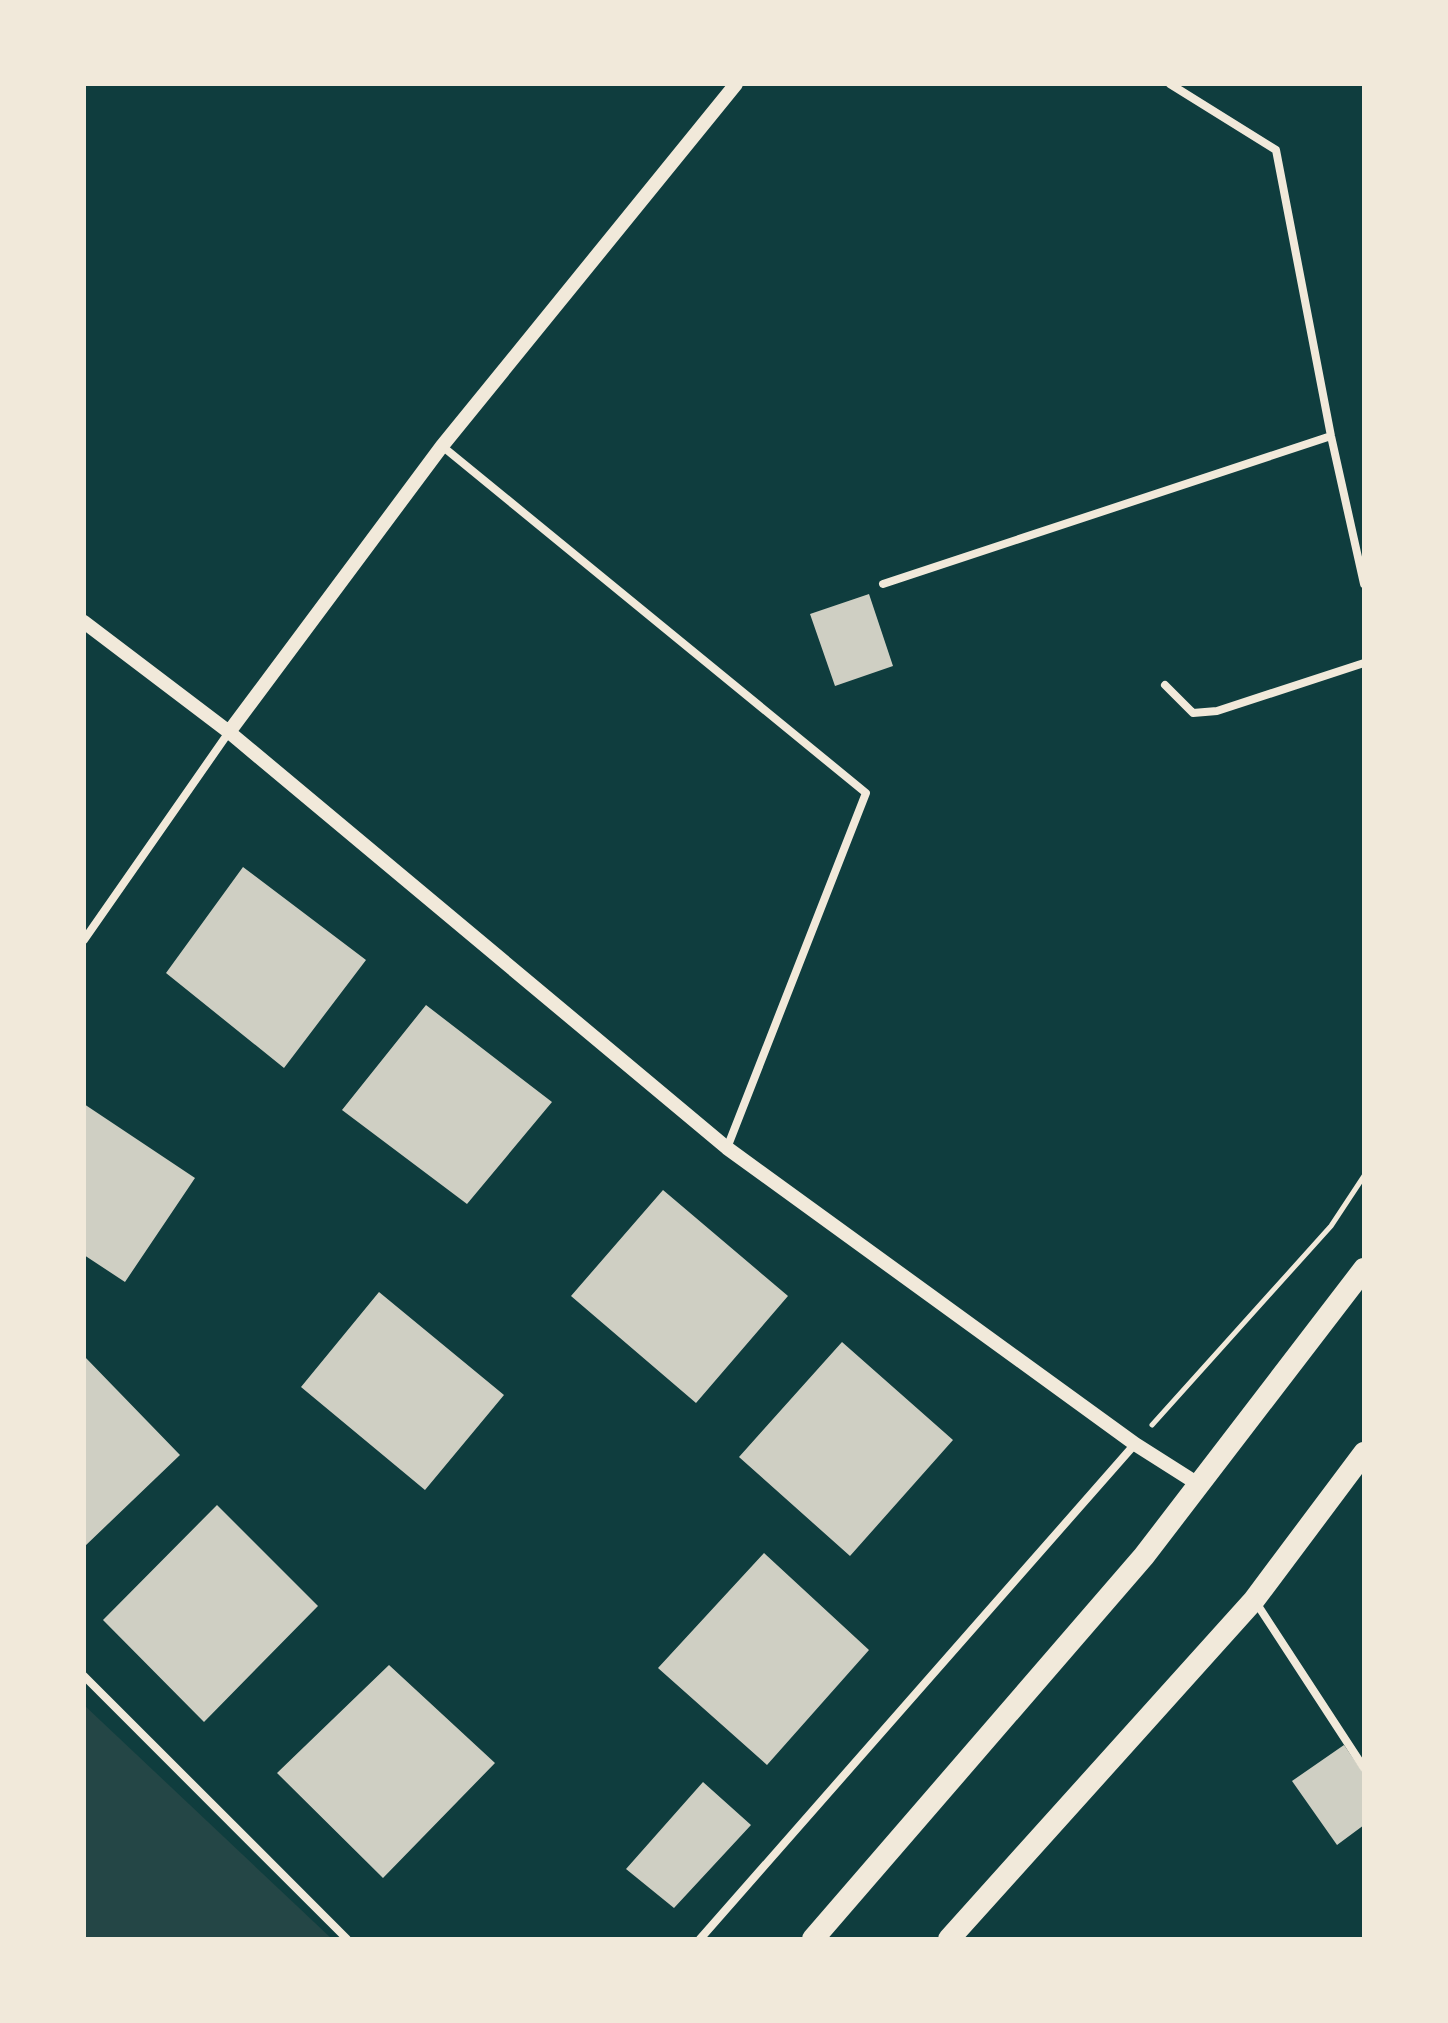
<svg xmlns="http://www.w3.org/2000/svg" width="1448" height="2023" viewBox="0 0 1448 2023" font-family="Cabin,sans-serif">
	<rect width="100%" height="100%" fill="#0f3d3e"/>
	<!-- green -->
	<path fill="#244646" d="M84 1705 332 1939H84Z"/>
	<!-- building -->
	<path fill="#cfcfc3" d="M869 594 893 666 835 686 810 614Z
		M243 867 366 960 284 1068 166 973Z
		M426 1005 552 1102 467 1204 342 1110Z
		M84 1104 195 1178 125 1282 84 1255Z
		M663 1190 788 1296 696 1403 571 1296Z
		M379 1292 504 1395 425 1490 301 1387Z
		M842 1342 953 1440 850 1556 739 1457Z
		M84 1356 180 1455 84 1547Z
		M217 1505 318 1606 204 1722 103 1620Z
		M764 1553 869 1650 767 1765 658 1668Z
		M389 1665 495 1763 383 1878 277 1773Z
		M1344 1745 1364 1774V1825L1337 1845 1292 1781Z
		M703 1782 751 1825 674 1908 626 1869Z"/>
	<g fill="none" stroke-linecap="round" stroke-linejoin="round">
		<!-- path -->
		<path stroke="#f1e9da" stroke-width="5" d="M1152 1425 1331 1226 1364 1176"/>
		<!-- minor -->
		<path stroke="#f1e9da" stroke-width="8" d="M1170 84 1276 150 1331 436 1364 584
			M442 446 866 793 727 1148
			M883 584 1331 436
			M1165 685 1193 713 1217 711 1364 663
			M84 940 229 732
			M1255 1601 1364 1768
			M84 1676 347 1939
			M700 1939 1135 1444"/>
		<!-- tertiary -->
		<path stroke="#f1e9da" stroke-width="14" d="M84 622 229 732 727 1148 1135 1444 1198 1484
			M229 732 442 446 736 84"/>
		<!-- trunk -->
		<path stroke="#f1e9da" stroke-width="22" d="M813 1939 1144 1556 1364 1269
			M949 1939 1254 1600 1364 1453"/>
	</g>
	<!-- border -->
	<rect width="1448" height="2023" fill="none" stroke="#f1e9da" stroke-width="172"/>
</svg>
